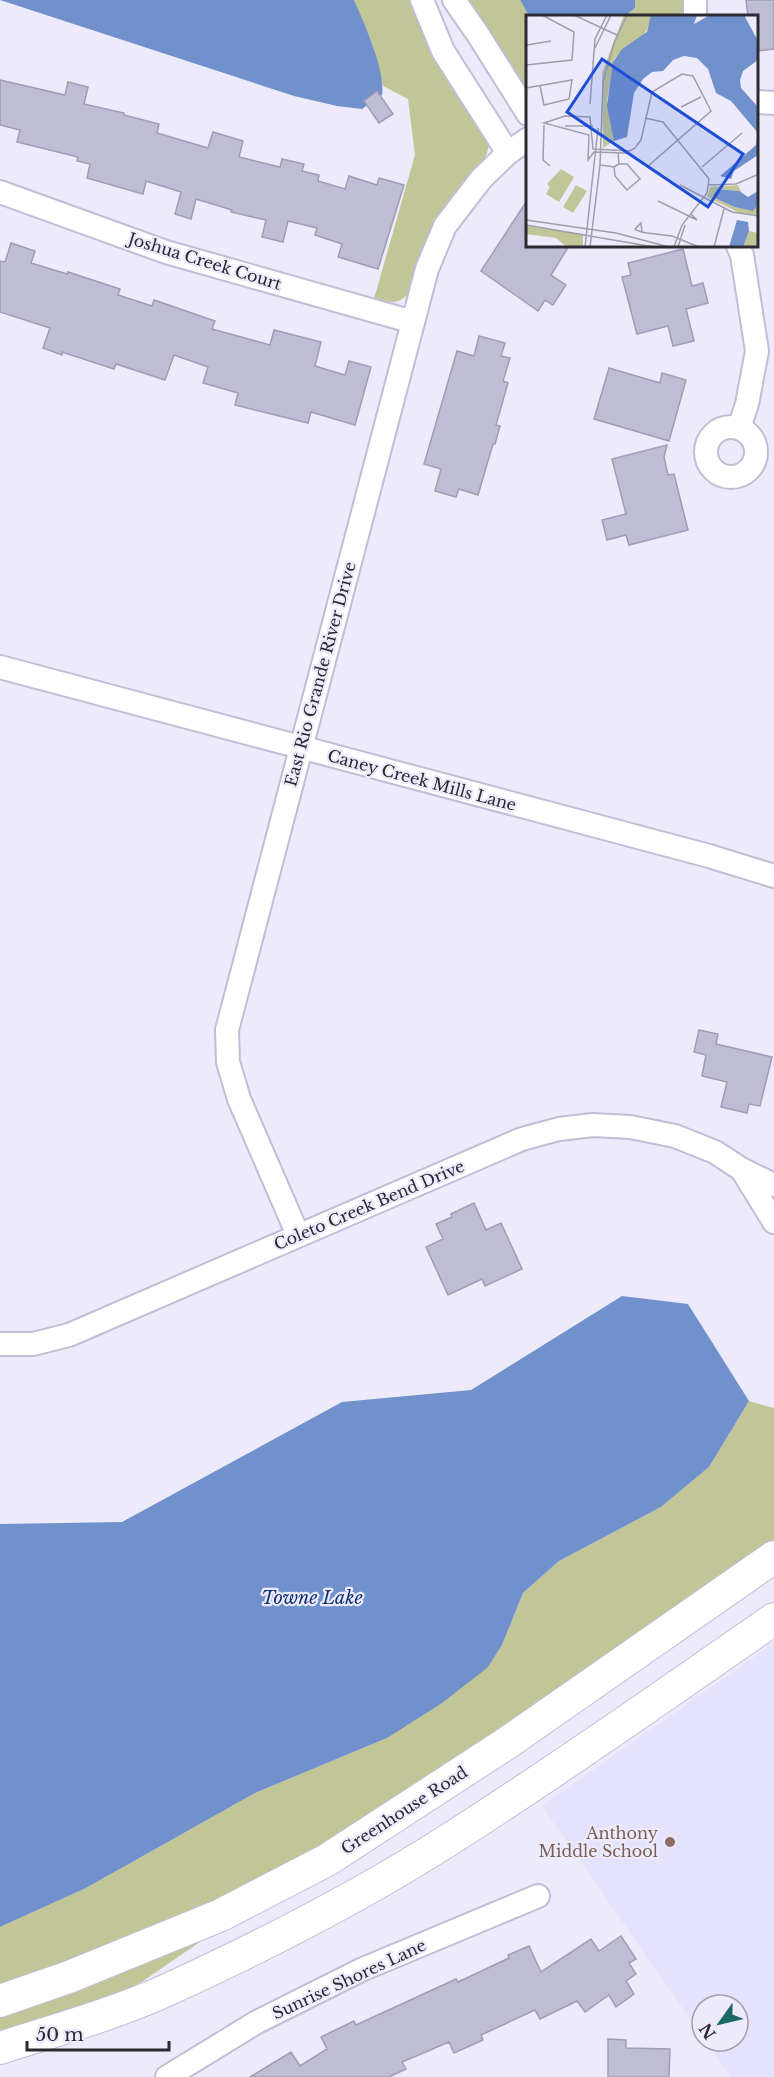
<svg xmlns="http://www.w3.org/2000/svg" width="774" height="2077" font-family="'Libre Baskerville',serif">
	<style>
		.built { fill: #e4e2fd }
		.green { fill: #c2c595 }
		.water { fill: #7191cc }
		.building { fill: #bfbcd6; stroke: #9f9db5; stroke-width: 1.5 }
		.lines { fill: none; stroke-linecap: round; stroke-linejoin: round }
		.street-casing { stroke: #c0bdd7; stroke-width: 26 }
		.secondary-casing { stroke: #c0bdd7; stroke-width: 34 }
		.street { stroke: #fff; stroke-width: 22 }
		.secondary { stroke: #fff; stroke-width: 32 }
		.education-dot { fill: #8d6e63; stroke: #edebfb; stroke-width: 2 }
		.labels { text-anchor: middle; stroke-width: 4.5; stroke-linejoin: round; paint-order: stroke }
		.street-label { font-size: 16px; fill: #2b2a33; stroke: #edebfb }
		.education-label { font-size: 16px; fill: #785e54; stroke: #edebfb; text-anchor: end }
		.water-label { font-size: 18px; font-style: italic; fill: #0e3176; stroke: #edebfb }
		.inset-road { fill: none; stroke: #9f9eab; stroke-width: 1.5 }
		.view { fill: #1d4ed8; fill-opacity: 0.15; stroke: #1d4ed8; stroke-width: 3 }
		.inset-edge { fill: none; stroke: #2b2a33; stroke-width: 3 }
	</style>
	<rect width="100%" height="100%" fill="#edebfb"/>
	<!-- built -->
	<polygon class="built" points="774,1643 774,2077 731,2077 706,2041 738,2041 738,2005 702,2005 702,2036 542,1806"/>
	<!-- green -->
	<g class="green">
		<path d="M354 0H414L489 142C487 164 476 167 463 183 438 215 426 255 410 292 397 306 392 302 374 299L415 155 408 99 383 86 373 46Z"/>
		<polygon points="461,0 520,0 529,16 528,102"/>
		<polygon points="635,0 687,0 687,16 625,16 635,8"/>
		<polygon points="749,1401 774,1408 774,1547 143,1981 113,1997 0,2040 0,1927 86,1888 255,1793 387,1738 502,1645 523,1593 559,1561 661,1507 709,1467"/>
	</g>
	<!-- water -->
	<g class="water">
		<path d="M0 0H354C364 23 386 71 382 95L362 109 337 106 294 96Z"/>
		<polygon points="520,0 635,0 635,8 625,16 529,16"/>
		<polygon points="622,1296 688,1304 749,1401 709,1467 661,1507 559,1561 523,1593 502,1645 487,1668 442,1703 387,1738 255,1793 86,1888 0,1927 0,1524 122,1522 342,1402 471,1390"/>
	</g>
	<!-- building -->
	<g class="building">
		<polygon points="746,0 774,0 774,49 758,51 758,16 748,16"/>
		<polygon points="0,80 65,95 68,82 88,87 84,104 124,113 124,115 159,124 157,133 208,148 213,132 243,141 239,157 280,167 282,159 304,164 302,171 319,175 318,181 345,189 349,176 377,185 379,178 404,185 378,269 338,257 342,244 315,235 317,228 288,221 283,242 262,237 266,220 231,212 232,210 196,199 191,219 175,214 181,192 146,181 143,194 87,178 90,164 77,161 78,157 17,142 20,130 0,125"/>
		<polygon points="377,91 393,114 379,123 364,101"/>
		<polygon points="528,199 528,246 569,246 551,275 566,285 553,305 545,300 538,311 481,271"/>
		<polygon points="11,243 35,251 31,263 67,274 68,272 120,289 118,295 152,306 154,300 215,321 212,329 270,345 274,330 321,342 315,366 345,375 349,361 371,367 355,425 311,412 308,423 235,405 238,393 203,383 208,367 174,355 165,380 116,364 114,369 62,352 62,355 43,348 50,328 0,312 0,261 5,262"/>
		<polygon points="683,249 692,286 703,283 708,303 686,309 694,341 673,346 668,326 637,334 622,277 631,275 628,263"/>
		<polygon points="479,336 505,343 501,356 510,358 503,381 508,383 496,425 500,426 495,444 493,444 478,495 459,489 456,497 435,491 441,469 424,464 457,351 474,356"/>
		<polygon points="609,368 660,383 662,373 686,380 669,441 594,419"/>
		<polygon points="667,445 664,457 668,475 674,474 688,530 629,545 626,535 607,540 602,520 626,514 612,459"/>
		<polygon points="699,1030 718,1034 716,1044 772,1057 760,1106 749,1104 747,1113 721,1107 727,1082 702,1076 706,1055 694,1052"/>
		<polygon points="474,1203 486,1230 501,1223 522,1269 485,1286 482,1279 448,1295 426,1247 443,1239 436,1224 452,1217 451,1214"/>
		<polygon points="621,1936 636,1959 629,1963 636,1974 626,1981 634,1994 616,2007 609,1995 585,2012 577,2001 540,2019 535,2010 481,2035 483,2040 454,2053 449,2042 402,2062 406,2069 389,2077 250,2077 291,2052 300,2066 327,2049 321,2037 354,2021 356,2025 456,1979 458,1982 509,1958 508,1955 529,1946 541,1972 591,1939 599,1951"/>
		<polygon points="608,2039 626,2040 626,2048 670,2049 669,2077 608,2077"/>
	</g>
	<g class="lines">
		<!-- street casing -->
		<g class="street-casing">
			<g id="street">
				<polyline points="422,0 443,51 508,153"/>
				<polyline points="454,0 477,33 528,114"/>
				<polyline points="695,16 695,0"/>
				<polyline points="758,102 774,103"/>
				<polyline points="0,192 166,252 413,322"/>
				<polyline points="738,246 742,255 757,351 747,404 739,428"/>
				<circle cx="731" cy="452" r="25"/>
				<polyline points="0,667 709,856 774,876"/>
				<polyline points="742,1170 774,1222"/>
				<polyline points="298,1235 239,1099 228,1062 227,1030 427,269 445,226 481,179 508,153 528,139"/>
				<polyline points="0,1344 33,1344 69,1335 522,1139 559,1129 593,1125 630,1127 675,1136 715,1152 741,1169 774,1185"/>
				<polyline points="167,2077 257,2022 361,1970 538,1896"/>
			</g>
		</g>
		<!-- secondary casing -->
		<g class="secondary-casing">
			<g id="secondary">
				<polyline points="0,2001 69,1977 221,1915 327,1860 507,1743 774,1557"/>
				<path d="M0 2048C56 2030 114 2014 167 1990 263 1946 359 1897 447 1841 558 1770 666 1694 774 1619"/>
			</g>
		</g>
		<!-- street -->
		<use href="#street" class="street"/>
		<!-- secondary -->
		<use href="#secondary" class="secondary"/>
	</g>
	<!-- markers -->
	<circle class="education-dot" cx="670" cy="1842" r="6"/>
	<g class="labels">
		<!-- street labels -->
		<g class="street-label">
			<text transform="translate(205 261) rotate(17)" y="6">Joshua Creek Court</text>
			<text transform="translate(320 674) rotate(-75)" y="6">East Rio Grande River Drive</text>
			<text transform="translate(422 780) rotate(15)" y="6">Caney Creek Mills Lane</text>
			<text transform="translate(369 1205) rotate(-23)" y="6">Coleto Creek Bend Drive</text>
			<text transform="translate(404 1810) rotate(-33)" y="6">Greenhouse Road</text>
			<text transform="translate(349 1979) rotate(-25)" y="6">Sunrise Shores Lane</text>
		</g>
		<!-- education labels -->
		<g class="education-label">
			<text x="658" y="1839">Anthony<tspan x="658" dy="18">Middle School</tspan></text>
		</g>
		<!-- water labels -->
		<g class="water-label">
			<text x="312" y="1604">Towne Lake</text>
		</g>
	</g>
	<!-- overview -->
	<g transform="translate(526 15)">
		<rect width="232" height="232" fill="#edebfb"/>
		<path d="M98 0H125V7L118 20 99 32 88 44 81 86 88 126 77 133 76 58ZM35 154 48 162 33 187 20 179 24 172 21 169ZM50 170 61 176 47 198 37 192ZM212 170 217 181 212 176 191 174 227 195 232 190V200L214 198 181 182 184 172ZM0 211 57 219V232H41L30 223 0 219ZM223 216 232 218V232H217Z" fill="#c2c595"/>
		<path d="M125 0H171L168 9 184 0H218L232 26V45L217 56 214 65 215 73 232 92V118L205 86 190 78 182 54 171 43 158 41 147 45 137 56 126 57 117 64 108 78 101 122 88 126 81 91 87 47 96 34 121 17ZM232 119V140L208 156 205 164 194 161 230 130ZM191 174 213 176 222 182 232 176V190L227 196 209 192 187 182ZM211 205 222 207 223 216 217 232H203Z" fill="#7191cc"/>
		<path class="inset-road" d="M48 0 91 20M0 20V40M1 30 25 26M69 33 85 0M0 50 46 45 48 17 16 0M0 73 46 65 43 84 18 90 14 71M64 89 69 24 81 0M155 92 175 82M119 103 137 107 183 164 181 178 156 210 148 232M18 110 17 145 24 151M39 111H67M104 136 67 134 64 102 39 101 18 108 63 120 62 145 68 137 100 138 109 133 115 125 126 77 156 59 167 61 185 96 121 152M74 150 88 152 93 149 92 138M88 152 89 161 101 175 114 164 101 149H93M176 152 216 118M154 170 206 197 233 201M183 170 210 169 233 159M132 186 171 205 165 199M0 205 90 218 143 232M0 210 128 232M116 217 115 208 109 214 110 215 116 217 121 218 146 221 173 232M59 232 72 113M64 232 74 150 77 67 88 28 101 0M152 232 159 210M188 232 198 194"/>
		<path class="view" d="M76 44 217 139 182 192 41 97Z"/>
		<rect width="232" height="232" class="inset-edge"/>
	</g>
	<!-- north arrow -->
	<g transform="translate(720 2023) rotate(236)"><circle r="28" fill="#edebfb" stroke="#9f9eab" stroke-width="1.5"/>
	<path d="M0-4.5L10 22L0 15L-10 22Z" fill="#1b6869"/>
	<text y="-9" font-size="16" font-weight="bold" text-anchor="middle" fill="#2b2a33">N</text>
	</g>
	<!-- scale -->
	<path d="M27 2041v9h142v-9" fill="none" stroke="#2b2a33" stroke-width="3"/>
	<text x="36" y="2041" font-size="18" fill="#2b2a33" stroke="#edebfb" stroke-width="4.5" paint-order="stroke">50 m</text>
</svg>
